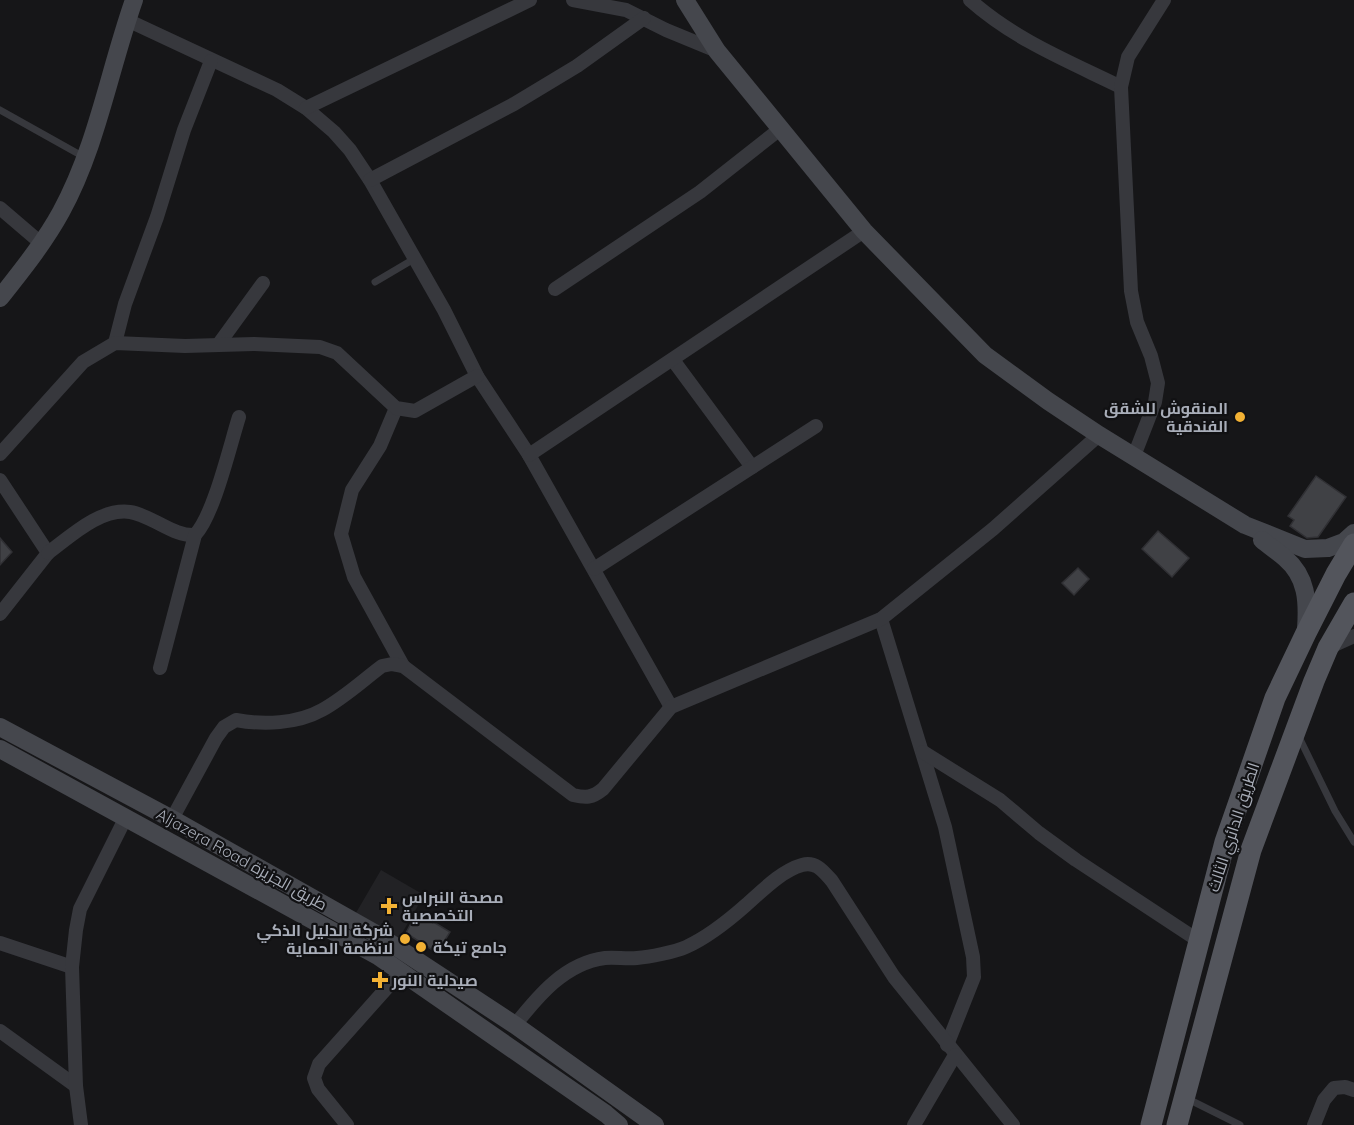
<svg xmlns="http://www.w3.org/2000/svg" width="1354" height="1125" font-family="Quicksand,Cairo,sans-serif">
	<style>
		.built { fill: #222225 }
		.building { fill: #404145; stroke: #303034; stroke-width: 1.5 }
		.lines { fill: none; stroke-linecap: round; stroke-linejoin: round }
		.lane { stroke: #37383d; stroke-width: 7 }
		.street { stroke: #37383d; stroke-width: 14 }
		.secondary { stroke: #45474d; stroke-width: 18 }
		.primary { stroke: #53555c; stroke-width: 21 }
		.poi-dot { fill: #f2b134; stroke: #111113; stroke-width: 2 }
		.labels { text-anchor: middle; stroke-width: 4.5; stroke-linejoin: round; paint-order: stroke }
		.poi-label { font-size: 16px; font-weight: bold; fill: #a8adb8; stroke: #111113; text-anchor: start }
		.street-label { font-size: 16px; fill: #a8adb8; stroke: #111113 }
	</style>
	<rect width="100%" height="100%" fill="#161618"/>
	<!-- built -->
	<polygon class="built" points="381,870 424,895 397,942 353,918"/>
	<!-- building -->
	<g class="building">
		<polygon points="1316,476 1346,497 1318,537 1307,538 1290,526 1294,520 1288,516"/>
		<polygon points="1158,531 1189,558 1172,577 1142,549"/>
		<polygon points="0,538 12,552 0,565"/>
		<polygon points="1078,568 1089,579 1074,595 1062,583"/>
		<polygon points="417,912 450,932 437,953 406,933"/>
	</g>
	<g class="lines">
		<!-- lane -->
		<g class="lane">
			<polyline points="0,110 84,157"/>
			<polyline points="375,282 414,259"/>
			<polyline points="1298,735 1335,811 1354,842"/>
			<polyline points="1186,1098 1240,1125"/>
		</g>
		<!-- street -->
		<g class="street">
			<polyline points="573,0 626,10 666,30 717,51"/>
			<path d="M970 0C1015 40 1068 61 1121 87"/>
			<polyline points="127,20 277,90 306,108 334,132 350,150 370,180 444,310 477,376 529,455 671,707"/>
			<polyline points="306,108 530,0"/>
			<polyline points="370,180 514,104 577,66 644,18"/>
			<polyline points="0,208 42,244"/>
			<polyline points="555,289 700,192 780,129"/>
			<polyline points="115,343 125,304 157,217 184,130 211,61"/>
			<polyline points="218,345 263,283"/>
			<polyline points="673,360 752,467"/>
			<polyline points="396,408 380,446 352,490 341,534 354,577 403,666"/>
			<polyline points="0,454 83,362 115,343 185,346 254,344 320,347 337,353 396,408 415,411 477,376"/>
			<polyline points="529,455 864,231"/>
			<polyline points="1134,456 1155,402 1158,383 1151,356 1137,322 1131,291 1121,87 1128,57 1164,0"/>
			<polyline points="0,480 48,553 0,614"/>
			<path d="M48 553C71 536 100 508 130 512 138 513 148 518 156 522 168 528 181 536 195 535"/>
			<polyline points="594,569 816,426"/>
			<polyline points="881,619 945,827 973,957 974,977 947,1045"/>
			<polyline points="1330,647 1354,636"/>
			<path d="M160 668 195 535C214 515 230 445 239 417"/>
			<polyline points="923,752 1000,800 1039,833 1076,860 1199,941"/>
			<path d="M172 819 216 738 224 727 236 720C263 725 297 724 322 710 344 698 362 681 382 666L392 664 403 666 573 795C586 798 592 798 603 789L671 707 881 619 993 529 1099 435"/>
			<polyline points="0,943 72,967"/>
			<path d="M515 1025C538 996 565 963 605 958 615 957 626 959 637 958 649 957 675 952 686 947 708 937 728 921 746 905 762 891 781 871 802 865 816 861 823 871 832 881L894 977 1013 1125"/>
			<polyline points="0,1031 76,1086"/>
			<polyline points="81,1125 76,1086 72,967 76,930 80,909 126,817"/>
			<polyline points="347,1125 318,1089 314,1078 319,1064 401,972"/>
			<polyline points="914,1125 955,1055"/>
			<polyline points="1314,1125 1324,1100 1334,1088 1345,1087 1354,1090"/>
		</g>
		<!-- secondary -->
		<g class="secondary">
			<polyline points="685,0 717,51 864,231 985,355 1048,401 1099,435 1245,525 1305,549 1328,548 1344,542 1354,533"/>
			<path d="M0 298C22 270 44 243 61 212 97 146 109 71 134 0"/>
			<path d="M1262 540C1269 546 1277 551 1285 558 1307 577 1308 601 1306 629"/>
			<polyline points="0,727 172,819 378,935 515,1025 655,1125"/>
			<polyline points="0,749 378,956 606,1114 619,1125"/>
		</g>
		<!-- primary -->
		<g class="primary">
			<polyline points="1151,1125 1225,842 1275,698 1306,633 1336,574 1354,544"/>
			<polyline points="1177,1125 1251,850 1314,681 1328,648 1354,603"/>
		</g>
	</g>
	<!-- markers -->
	<g class="poi-dot">
		<circle cx="1240" cy="417" r="6"/>
		<path d="M386 897h6v6h6v6h-6v6h-6v-6h-6v-6h6z"/>
		<circle cx="405" cy="939" r="6"/>
		<circle cx="421" cy="947" r="6"/>
		<path d="M377 971h6v6h6v6h-6v6h-6v-6h-6v-6h6z"/>
	</g>
	<g class="labels">
		<!-- poi labels -->
		<g class="poi-label">
			<text x="1228" y="414" text-anchor="end">المنقوش للشقق<tspan x="1228" dy="18">الفندقية</tspan></text>
			<text x="402" y="903">مصحة النبراس<tspan x="402" dy="18">التخصصية</tspan></text>
			<text x="393" y="936" text-anchor="end">شركة الدليل الذكي<tspan x="393" dy="18">لانظمة الحماية</tspan></text>
			<text x="433" y="953">جامع تيكة</text>
			<text x="392" y="986">صيدلية النور</text>
		</g>
		<!-- street labels -->
		<g class="street-label">
			<text transform="translate(1233 827) rotate(-72)" y="6">الطريق الدائري الثالث</text>
			<text transform="translate(242 859) rotate(29)" y="6">Aljazera Road طريق الجزيزة</text>
		</g>
	</g>
</svg>
